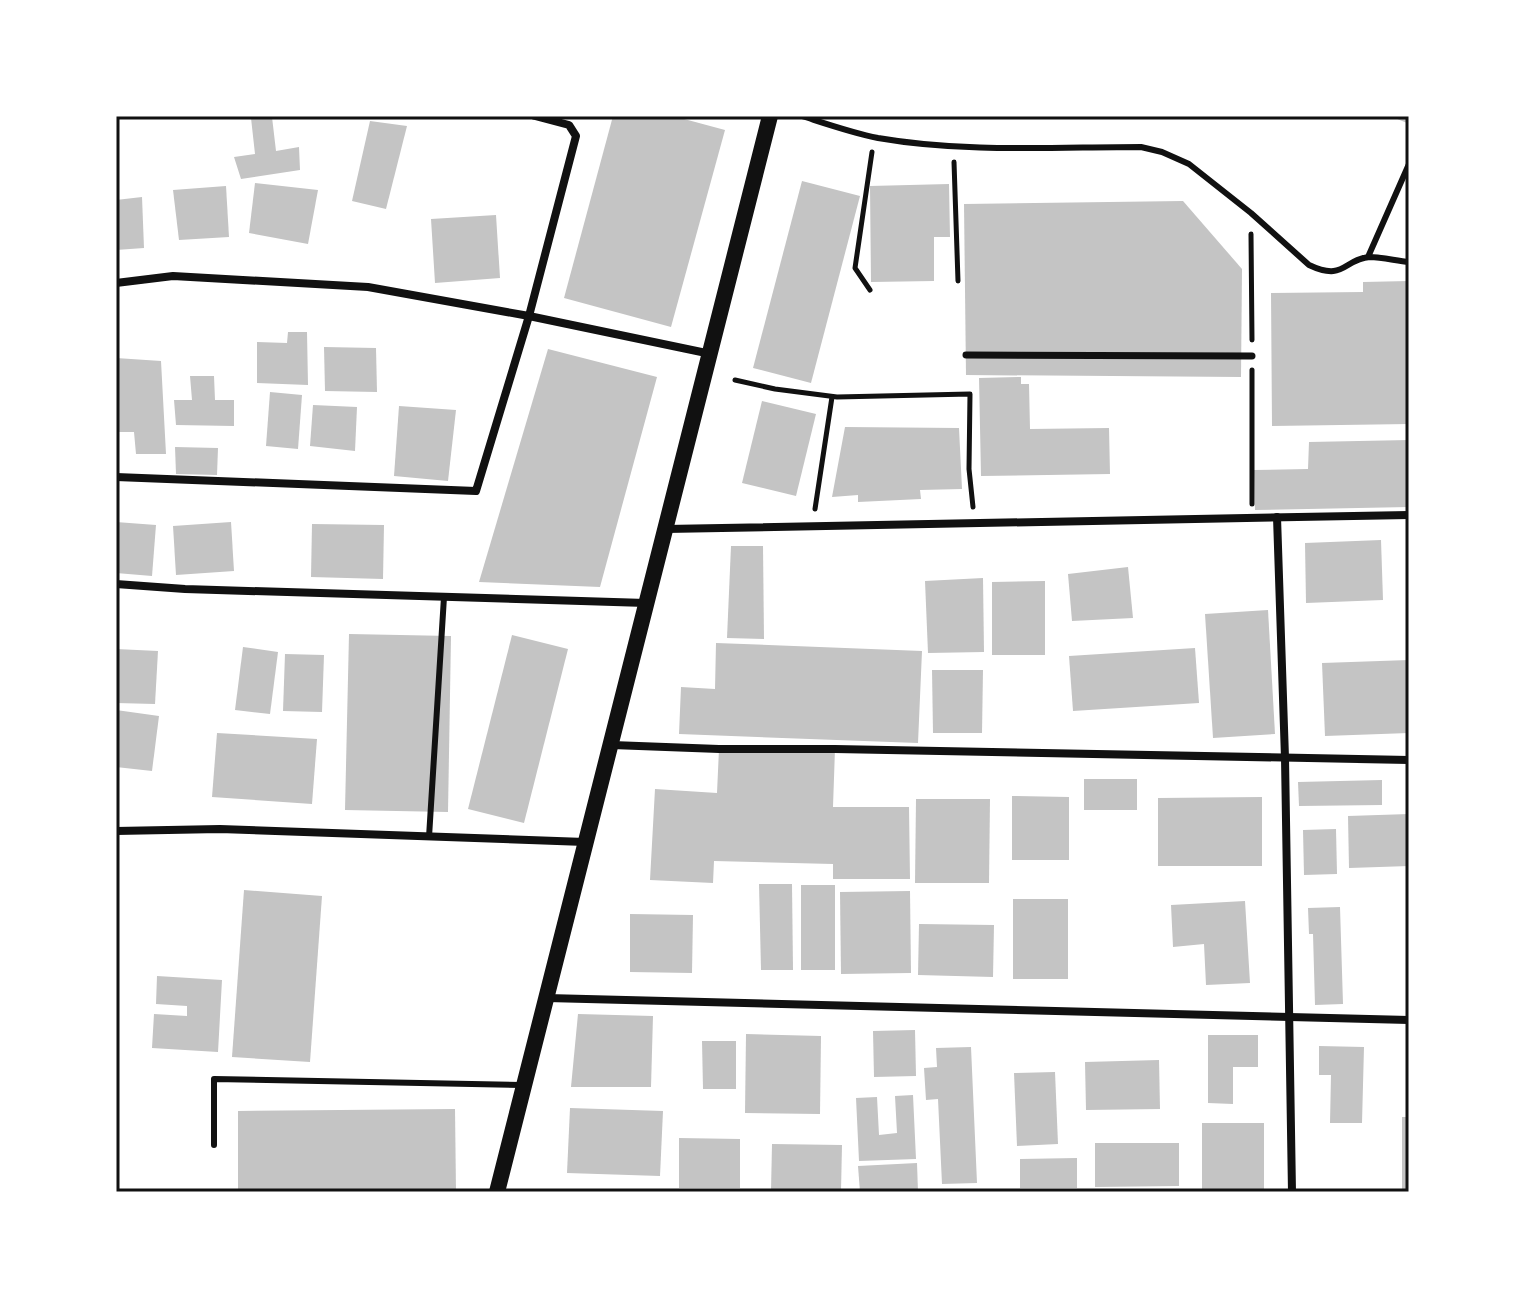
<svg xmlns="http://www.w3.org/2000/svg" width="1525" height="1308" font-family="'Archivo Narrow',sans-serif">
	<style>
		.building { fill: #c4c4c4 }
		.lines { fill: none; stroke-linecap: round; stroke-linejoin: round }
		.path { stroke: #111; stroke-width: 5 }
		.service { stroke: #111; stroke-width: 6 }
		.pedestrian { stroke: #111; stroke-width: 7 }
		.minor { stroke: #111; stroke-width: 8 }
		.secondary { stroke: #111; stroke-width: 16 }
		.neatline { fill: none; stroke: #111; stroke-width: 3 }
	</style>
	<rect width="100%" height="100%" fill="#fff"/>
	<!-- building -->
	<g class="building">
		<polygon points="613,116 673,116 725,130 671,327 564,298"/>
		<polygon points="1390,116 1409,116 1409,118 1407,123"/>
		<polygon points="272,117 276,151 299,147 300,170 241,179 234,157 255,154 251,118"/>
		<polygon points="370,121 407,126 386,209 352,201"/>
		<polygon points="802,181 860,196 811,383 753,368"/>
		<polygon points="255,183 318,190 308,244 249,233"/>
		<polygon points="949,184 950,237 934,237 934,281 871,282 870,186"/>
		<polygon points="226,186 229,237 179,240 173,190"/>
		<polygon points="142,197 144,248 116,250 116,200"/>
		<polygon points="1183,201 1242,269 1241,377 966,375 964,204"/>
		<polygon points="496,215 500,278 435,283 431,219"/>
		<polygon points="1409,281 1409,424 1272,426 1271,293 1363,292 1363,282"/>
		<polygon points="288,332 307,332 308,385 257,383 257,342 287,343"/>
		<polygon points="324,347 376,348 377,392 325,391"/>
		<polygon points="548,349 657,377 600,587 479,582"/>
		<polygon points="116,358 161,361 166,454 136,454 134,432 116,432"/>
		<polygon points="190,376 214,376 215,400 234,400 234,426 176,425 174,400 192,400"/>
		<polygon points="1021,377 1021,384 1029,384 1030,429 1109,428 1110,474 981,476 979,378"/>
		<polygon points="270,392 302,395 298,449 266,446"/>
		<polygon points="762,401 816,414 796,496 742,483"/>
		<polygon points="313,405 357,407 355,451 310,446"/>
		<polygon points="399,406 456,410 448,481 394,476"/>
		<polygon points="845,427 959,428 962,489 920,490 921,499 858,502 858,495 832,497"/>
		<polygon points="1409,440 1409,507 1255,510 1254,470 1308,469 1309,442"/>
		<polygon points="175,447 218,448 217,475 176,474"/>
		<polygon points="116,522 156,525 152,576 116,573"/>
		<polygon points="231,522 234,571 176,575 173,526"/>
		<polygon points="312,524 384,525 383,579 311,577"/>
		<polygon points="1381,540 1383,600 1306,603 1305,543"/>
		<polygon points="731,546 763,546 764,639 727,638"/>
		<polygon points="1128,567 1133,618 1072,621 1068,574"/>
		<polygon points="983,578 984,652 928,653 925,581"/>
		<polygon points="1045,581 1045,655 992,655 992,582"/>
		<polygon points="1268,610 1275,734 1213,738 1205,614"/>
		<polygon points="349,634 451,636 448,812 345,810"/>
		<polygon points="512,635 568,649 524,823 468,809"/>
		<polygon points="716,643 922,651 918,743 679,734 681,687 715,689"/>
		<polygon points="243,647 278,652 270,714 235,710"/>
		<polygon points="1195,648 1199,703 1073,711 1069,656"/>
		<polygon points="116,649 158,651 155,704 116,703"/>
		<polygon points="285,654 324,655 322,712 283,711"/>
		<polygon points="1409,660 1409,733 1325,736 1322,663"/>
		<polygon points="932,670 983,670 982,733 933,733"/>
		<polygon points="116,710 159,716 152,771 116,767"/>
		<polygon points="217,733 317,739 312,804 212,797"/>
		<polygon points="719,749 835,749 833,807 909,807 910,879 833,879 833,864 714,861 713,883 650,880 655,789 717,793"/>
		<rect x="1084" y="779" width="53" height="31"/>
		<polygon points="1382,780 1382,805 1299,806 1298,782"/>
		<polygon points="1012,796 1069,797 1069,860 1012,860"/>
		<polygon points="1262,797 1262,866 1158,866 1158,798"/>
		<polygon points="916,799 990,799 989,883 915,883"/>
		<polygon points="1409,814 1409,866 1349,868 1348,816"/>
		<polygon points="1336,829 1337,874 1304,875 1303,830"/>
		<polygon points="759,884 792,884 793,970 761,970"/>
		<rect x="801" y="885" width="34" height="85"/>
		<polygon points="244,890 322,896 310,1062 232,1057"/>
		<polygon points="910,891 911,973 841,974 840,892"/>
		<rect x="1013" y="899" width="55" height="80"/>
		<polygon points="1245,901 1250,983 1206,985 1204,944 1173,947 1171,905"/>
		<polygon points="1340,907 1343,1004 1315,1005 1313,934 1309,934 1308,908"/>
		<polygon points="630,914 693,915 692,973 630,972"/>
		<polygon points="919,924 994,925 993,977 918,975"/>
		<polygon points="157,976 222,980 218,1052 152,1048 154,1014 187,1016 187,1006 156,1004"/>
		<polygon points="578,1014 653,1016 651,1087 571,1087"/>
		<polygon points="915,1030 916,1076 874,1077 873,1031"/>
		<polygon points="746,1034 821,1036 820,1114 745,1113"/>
		<polygon points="1208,1035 1258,1035 1258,1067 1233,1067 1233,1104 1208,1103"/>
		<polygon points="702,1041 736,1041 736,1089 703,1089"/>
		<polygon points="1319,1046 1364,1047 1362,1123 1330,1123 1331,1075 1319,1075"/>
		<polygon points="971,1047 977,1183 942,1184 938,1099 926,1100 924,1068 937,1067 936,1048"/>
		<polygon points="1159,1060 1160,1109 1086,1110 1085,1062"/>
		<polygon points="1055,1072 1058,1144 1017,1146 1014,1073"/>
		<polygon points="913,1095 916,1159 859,1161 856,1098 877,1097 879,1135 897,1133 895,1096"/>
		<polygon points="570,1108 663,1111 660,1176 567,1173"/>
		<polygon points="455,1109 456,1192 238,1192 238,1111"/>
		<rect x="1402" y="1117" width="7" height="75"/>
		<rect x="1202" y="1123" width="62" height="69"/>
		<polygon points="679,1138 740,1139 740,1188 679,1188"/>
		<polygon points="1095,1143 1179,1143 1179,1186 1095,1187"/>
		<polygon points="772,1144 842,1145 841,1191 771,1191"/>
		<polygon points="1077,1158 1077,1188 1020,1188 1020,1159"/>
		<polygon points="917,1163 918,1192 860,1192 858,1166"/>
	</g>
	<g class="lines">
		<!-- path -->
		<g class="path">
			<polyline points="954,162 958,281"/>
			<polyline points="1251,234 1252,340"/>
			<polyline points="870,290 855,268 872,152"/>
			<polyline points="735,380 775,389 837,397 970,394 969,469 973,507"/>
			<polyline points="1252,504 1252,370"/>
			<polyline points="815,509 832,397"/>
		</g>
		<!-- service -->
		<g class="service">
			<path d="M802 116C827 124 853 133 878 138 964 153 1054 147 1141 147L1162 152 1189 164 1251 213 1309 265C1345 282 1343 259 1370 257 1382 257 1397 261 1409 262"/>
			<polyline points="1368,257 1409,164"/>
			<polyline points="429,837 444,597"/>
			<polyline points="214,1145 214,1079 521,1085"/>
		</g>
		<!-- pedestrian -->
		<polyline class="pedestrian" points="966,355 1252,356"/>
		<!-- minor -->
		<g class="minor">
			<polyline points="116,283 173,276 368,287 529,316 711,354"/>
			<polyline points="116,477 476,491 529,316 576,136 569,125 535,116"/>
			<polyline points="1277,517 1285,758 1292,1192"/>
			<polyline points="666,529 1409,515"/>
			<polyline points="116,584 185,589 646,603"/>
			<polyline points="612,745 719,749 835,749 1409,760"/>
			<polyline points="116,831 220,829 585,842"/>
			<polyline points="547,998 1409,1020"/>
		</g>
		<!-- secondary -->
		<polyline class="secondary" points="497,1192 770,116"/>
	</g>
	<!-- border -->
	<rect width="1525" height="1308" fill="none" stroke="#ffffff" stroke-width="236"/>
	<rect x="118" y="118" width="1289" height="1072" class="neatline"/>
</svg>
